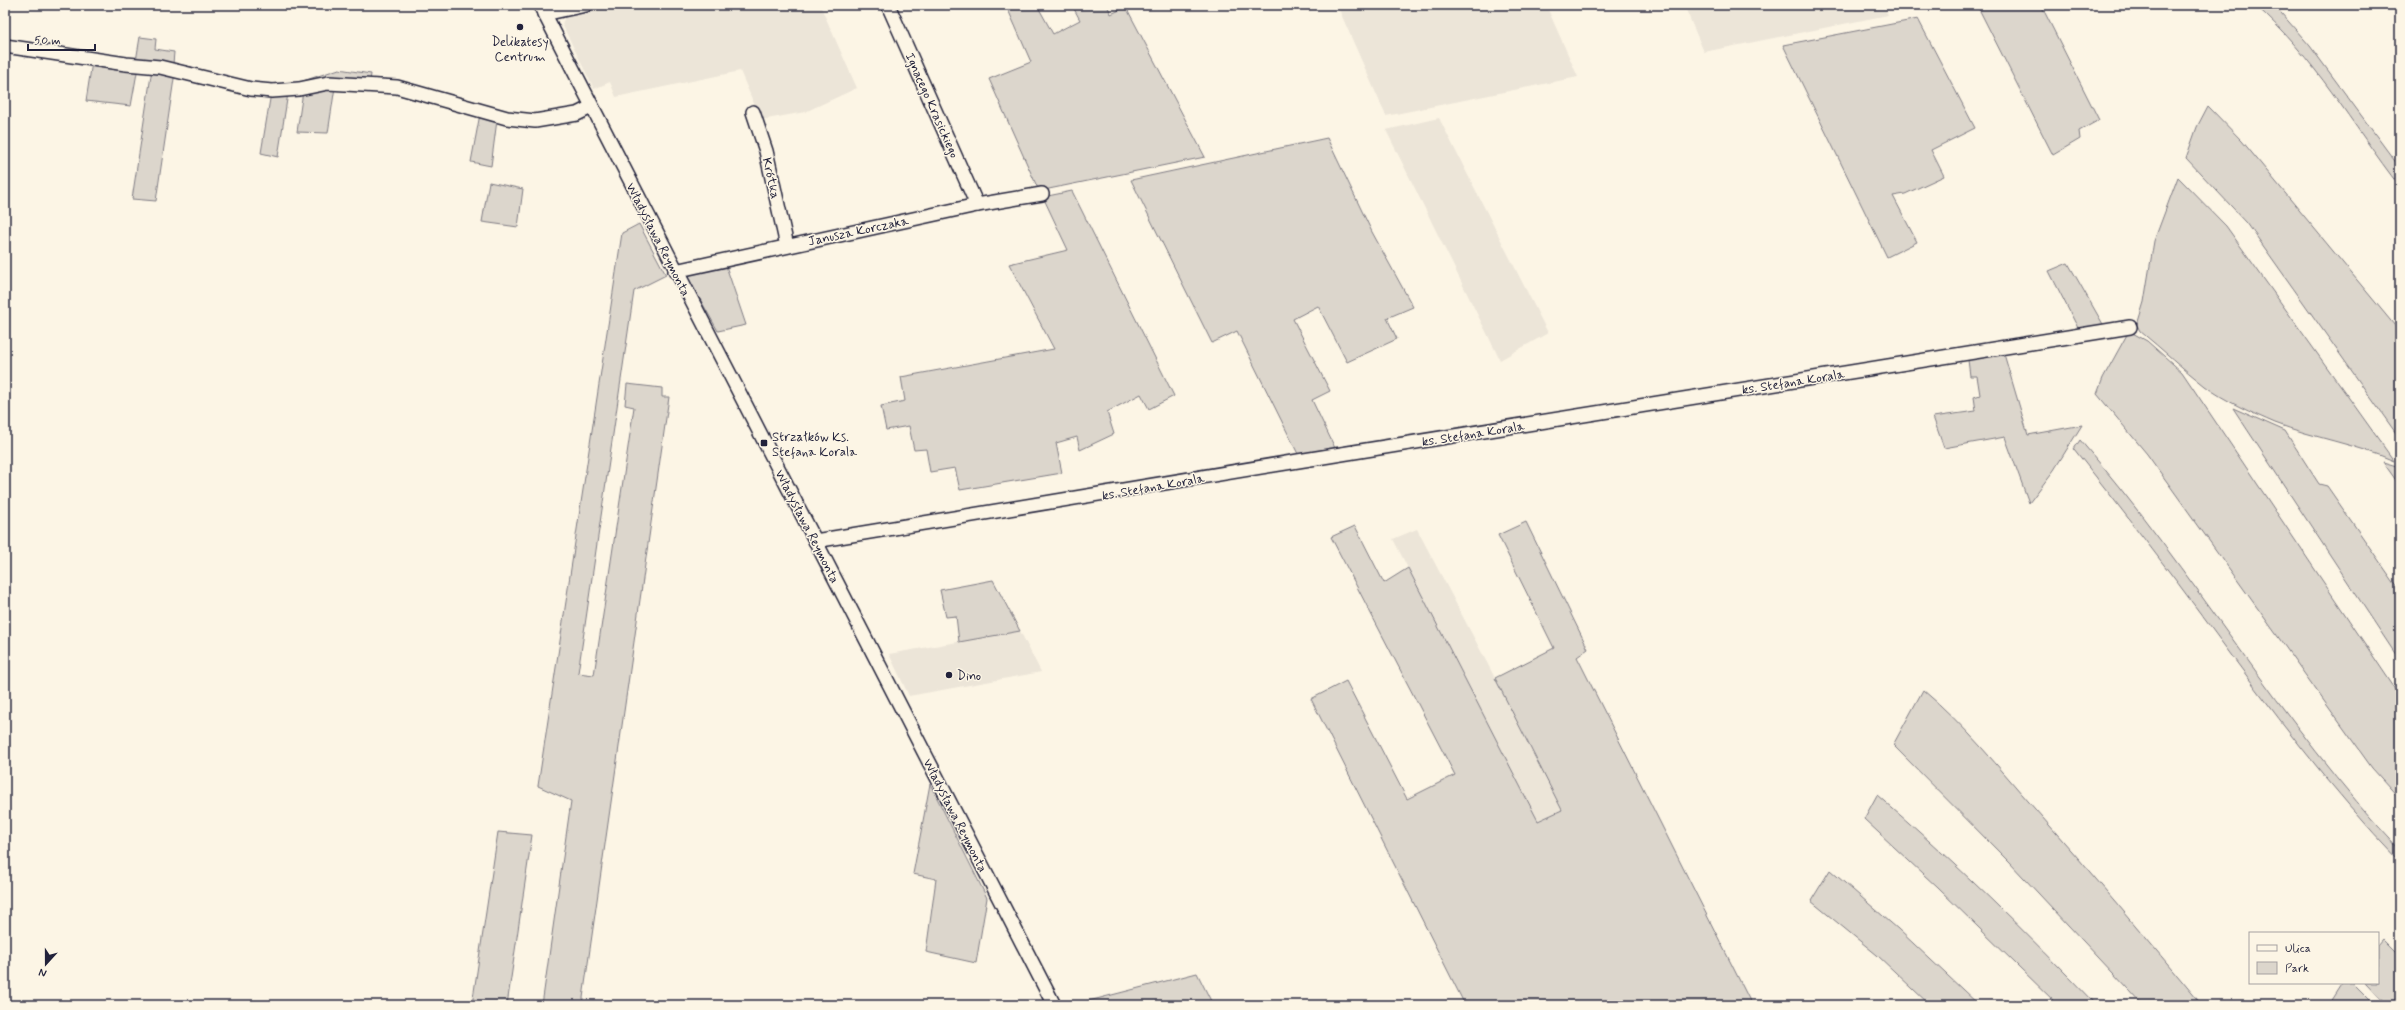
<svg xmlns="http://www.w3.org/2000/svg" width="2405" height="1010" font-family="Mynerve,sans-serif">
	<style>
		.built { fill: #ece5d8 }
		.green { fill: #dcd6cc; stroke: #7f7c84 }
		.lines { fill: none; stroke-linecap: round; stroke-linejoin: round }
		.minor-casing { stroke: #22223b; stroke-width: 16 }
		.minor { stroke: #fcf5e5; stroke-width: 13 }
		.poi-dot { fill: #22223b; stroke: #fcf5e5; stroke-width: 1.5 }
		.labels { text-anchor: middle; stroke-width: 3; stroke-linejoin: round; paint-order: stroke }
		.poi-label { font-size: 13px; fill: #22223b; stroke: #fcf5e5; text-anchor: start }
		.street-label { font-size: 13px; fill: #22223b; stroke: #fcf5e5 }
	</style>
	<rect width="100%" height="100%" fill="#fcf5e5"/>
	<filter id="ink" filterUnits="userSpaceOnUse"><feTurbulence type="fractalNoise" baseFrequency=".025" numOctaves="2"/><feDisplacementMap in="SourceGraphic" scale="8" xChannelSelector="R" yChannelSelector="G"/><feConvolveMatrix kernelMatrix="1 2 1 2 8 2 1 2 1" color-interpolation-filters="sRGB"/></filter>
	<g filter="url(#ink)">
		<!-- built -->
		<g class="built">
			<polygon points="621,5 820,5 857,88 805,112 761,120 740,71 616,97 610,82 594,89 562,24 565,16"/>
			<polygon points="1337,5 1546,5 1578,77 1386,116"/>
			<polygon points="1684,5 1883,5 1888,15 1704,52"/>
			<polygon points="1439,118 1548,333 1500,360 1386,130"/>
			<polygon points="1417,529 1495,678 1562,810 1538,821 1393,539"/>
			<polygon points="1020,631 1041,672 909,696 889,654"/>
		</g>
		<!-- green -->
		<g class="green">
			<polygon points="1006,5 1037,5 1053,34 1080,20 1072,5 1107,5 1111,14 1126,7 1205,157 1039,191 989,79 1031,62"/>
			<polygon points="1989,5 2041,5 2099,120 2079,131 2080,139 2053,155 1978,7"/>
			<path d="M2255 5H2274L2310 46 2400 168V187C2352 125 2314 56 2255 5Z"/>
			<polygon points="1918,19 1975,128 1931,150 1944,176 1905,194 1893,196 1917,242 1887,257 1783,45"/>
			<polygon points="140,37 156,39 155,49 174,52 173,64 192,67 192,70 136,61"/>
			<polygon points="92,62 138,67 131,106 86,101"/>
			<polygon points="152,69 175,72 156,201 132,199"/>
			<polygon points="339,69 371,74 370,81 288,86"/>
			<polygon points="335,87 328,133 297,132 303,91"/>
			<polygon points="271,93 288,93 278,157 261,153"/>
			<polygon points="2208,106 2242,141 2400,332 2400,439 2247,223 2186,158 2197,127"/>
			<polygon points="480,114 497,120 491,166 471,162"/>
			<polygon points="1327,138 1372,232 1413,307 1387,318 1397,339 1347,362 1318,306 1293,319 1330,391 1312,400 1335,448 1298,454 1237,331 1212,343 1131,180"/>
			<path d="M2178 177 2226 226 2394 461C2356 444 2314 438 2275 423 2254 414 2223 400 2205 386 2183 369 2162 349 2140 331L2137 325 2144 302 2154 241Z"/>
			<polygon points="489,182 523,189 518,227 482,222"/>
			<polygon points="1072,191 1174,396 1149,409 1141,394 1107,412 1114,434 1080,450 1077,437 1056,443 1062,473 960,490 955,468 930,472 926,449 914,450 909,426 886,430 881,406 905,401 901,377 1054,349 1009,264 1068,250 1043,197"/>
			<polygon points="639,224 666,275 634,291 578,673 594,675 634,407 625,405 627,384 662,388 662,397 669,397 582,1005 542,1005 571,801 538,786 622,233"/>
			<polygon points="725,263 746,325 718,331 687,276"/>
			<polygon points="2068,263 2104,326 2079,330 2049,271"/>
			<polygon points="2129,331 2147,341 2182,372 2400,696 2400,799 2372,768 2147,454 2097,394 2103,378"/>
			<polygon points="2004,354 2028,435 2082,425 2054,470 2029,503 2005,437 1944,448 1933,417 1976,411 1974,397 1980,395 1977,376 1970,376 1968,360"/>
			<polygon points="2233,408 2285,431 2319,484 2327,486 2400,591 2400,661"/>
			<path d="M2080 440C2194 571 2281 724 2400 850V861C2330 789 2271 709 2212 629 2167 568 2121 508 2074 449Z"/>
			<polygon points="2383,462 2400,467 2400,486"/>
			<polygon points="1526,522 1588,649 1577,657 1752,1005 1465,1005 1311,699 1346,681 1407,799 1455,775 1331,537 1355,526 1384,583 1408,568 1538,821 1562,810 1495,678 1554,648 1498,535"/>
			<polygon points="993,580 1020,631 959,642 956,616 946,617 940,590"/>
			<path d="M1923 690C1965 725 1999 768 2035 809 2092 873 2147 939 2202 1005H2143L2009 862 1893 745Z"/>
			<polygon points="930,784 987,898 976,963 926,952 936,879 913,874"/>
			<path d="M1877 795C1954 861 2026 932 2096 1005H2058L1938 888 1864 819Z"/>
			<polygon points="498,832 532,835 507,1005 472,1005"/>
			<polygon points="1830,870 1898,929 1979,1005 1930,1005 1877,955 1811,901"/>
			<polygon points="2383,939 2400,956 2400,1005 2387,1005 2366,983 2378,983 2378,945"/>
			<polygon points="1197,973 1213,1005 1073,1005"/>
			<polygon points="2342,983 2353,983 2375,1005 2328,1005"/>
		</g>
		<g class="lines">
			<!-- minor casing -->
			<g class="minor-casing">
				<g id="minor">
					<polyline points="540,5 1054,1005"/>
					<polyline points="888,5 977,205"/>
					<polyline points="544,14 586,5"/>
					<polyline points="5,46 126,64 160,67 251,89 272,91 299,89 328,83 397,87 507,118 535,121 577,114 591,107"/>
					<polyline points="753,112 766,151 787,246"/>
					<polyline points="675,271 977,205 1042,194"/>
					<polyline points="815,541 1298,461 2130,327"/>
				</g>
			</g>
			<!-- minor -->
			<use href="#minor" class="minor"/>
		</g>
	</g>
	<!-- markers -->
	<g class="poi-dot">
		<circle cx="520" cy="27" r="4"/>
		<rect x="760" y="439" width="8" height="8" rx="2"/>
		<circle cx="949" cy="675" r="4"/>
	</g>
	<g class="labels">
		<!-- poi labels -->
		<g class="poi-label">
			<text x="520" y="46" text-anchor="middle">Delikatesy<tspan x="520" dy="15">Centrum</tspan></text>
			<text x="772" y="441">Strzałków Ks.<tspan x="772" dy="15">Stefana Korala</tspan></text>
			<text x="957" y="680">Dino</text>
		</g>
		<!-- street labels -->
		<g class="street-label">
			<text transform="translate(933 105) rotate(66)" y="5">Ignacego Krasickiego</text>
			<text transform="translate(772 178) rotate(77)" y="5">Krótka</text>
			<text transform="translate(858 230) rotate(-12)" y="5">Janusza Korczaka</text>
			<text transform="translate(659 239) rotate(63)" y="5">Władysława Reymonta</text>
			<text transform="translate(1793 381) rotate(-9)" y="5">ks. Stefana Korala</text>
			<text transform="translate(1473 433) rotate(-9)" y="5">ks. Stefana Korala</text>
			<text transform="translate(1153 486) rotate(-10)" y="5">ks. Stefana Korala</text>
			<text transform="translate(808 526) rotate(63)" y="5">Władysława Reymonta</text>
			<text transform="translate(956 815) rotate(63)" y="5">Władysława Reymonta</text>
		</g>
	</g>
	<!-- margin -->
	<rect width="2405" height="1010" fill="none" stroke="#fcf5e5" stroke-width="20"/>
	<rect x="10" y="10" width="2385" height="990" fill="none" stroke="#22223b" stroke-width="1.5" filter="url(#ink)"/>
	<!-- legend -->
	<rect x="2249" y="932" width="130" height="52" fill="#fcf5e5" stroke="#a5a1a1"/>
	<rect x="2257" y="945" width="20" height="6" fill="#fcf5e5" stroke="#a5a1a1"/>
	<text x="2285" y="952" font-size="12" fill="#22223b">Ulica</text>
	<rect x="2257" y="962" width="20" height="12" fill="#dcd6cc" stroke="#a5a1a1"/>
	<text x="2285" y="972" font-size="12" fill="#22223b">Park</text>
	<!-- north arrow -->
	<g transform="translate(46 964) rotate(201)" stroke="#fcf5e5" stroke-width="3" paint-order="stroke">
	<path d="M0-3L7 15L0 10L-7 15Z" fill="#22223b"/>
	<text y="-6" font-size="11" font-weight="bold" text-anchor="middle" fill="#22223b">N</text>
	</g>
	<!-- scale -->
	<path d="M28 44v6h67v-6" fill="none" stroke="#22223b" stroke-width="2"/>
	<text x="34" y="44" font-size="12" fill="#22223b" stroke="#fcf5e5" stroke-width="3" paint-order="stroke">50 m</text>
</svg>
